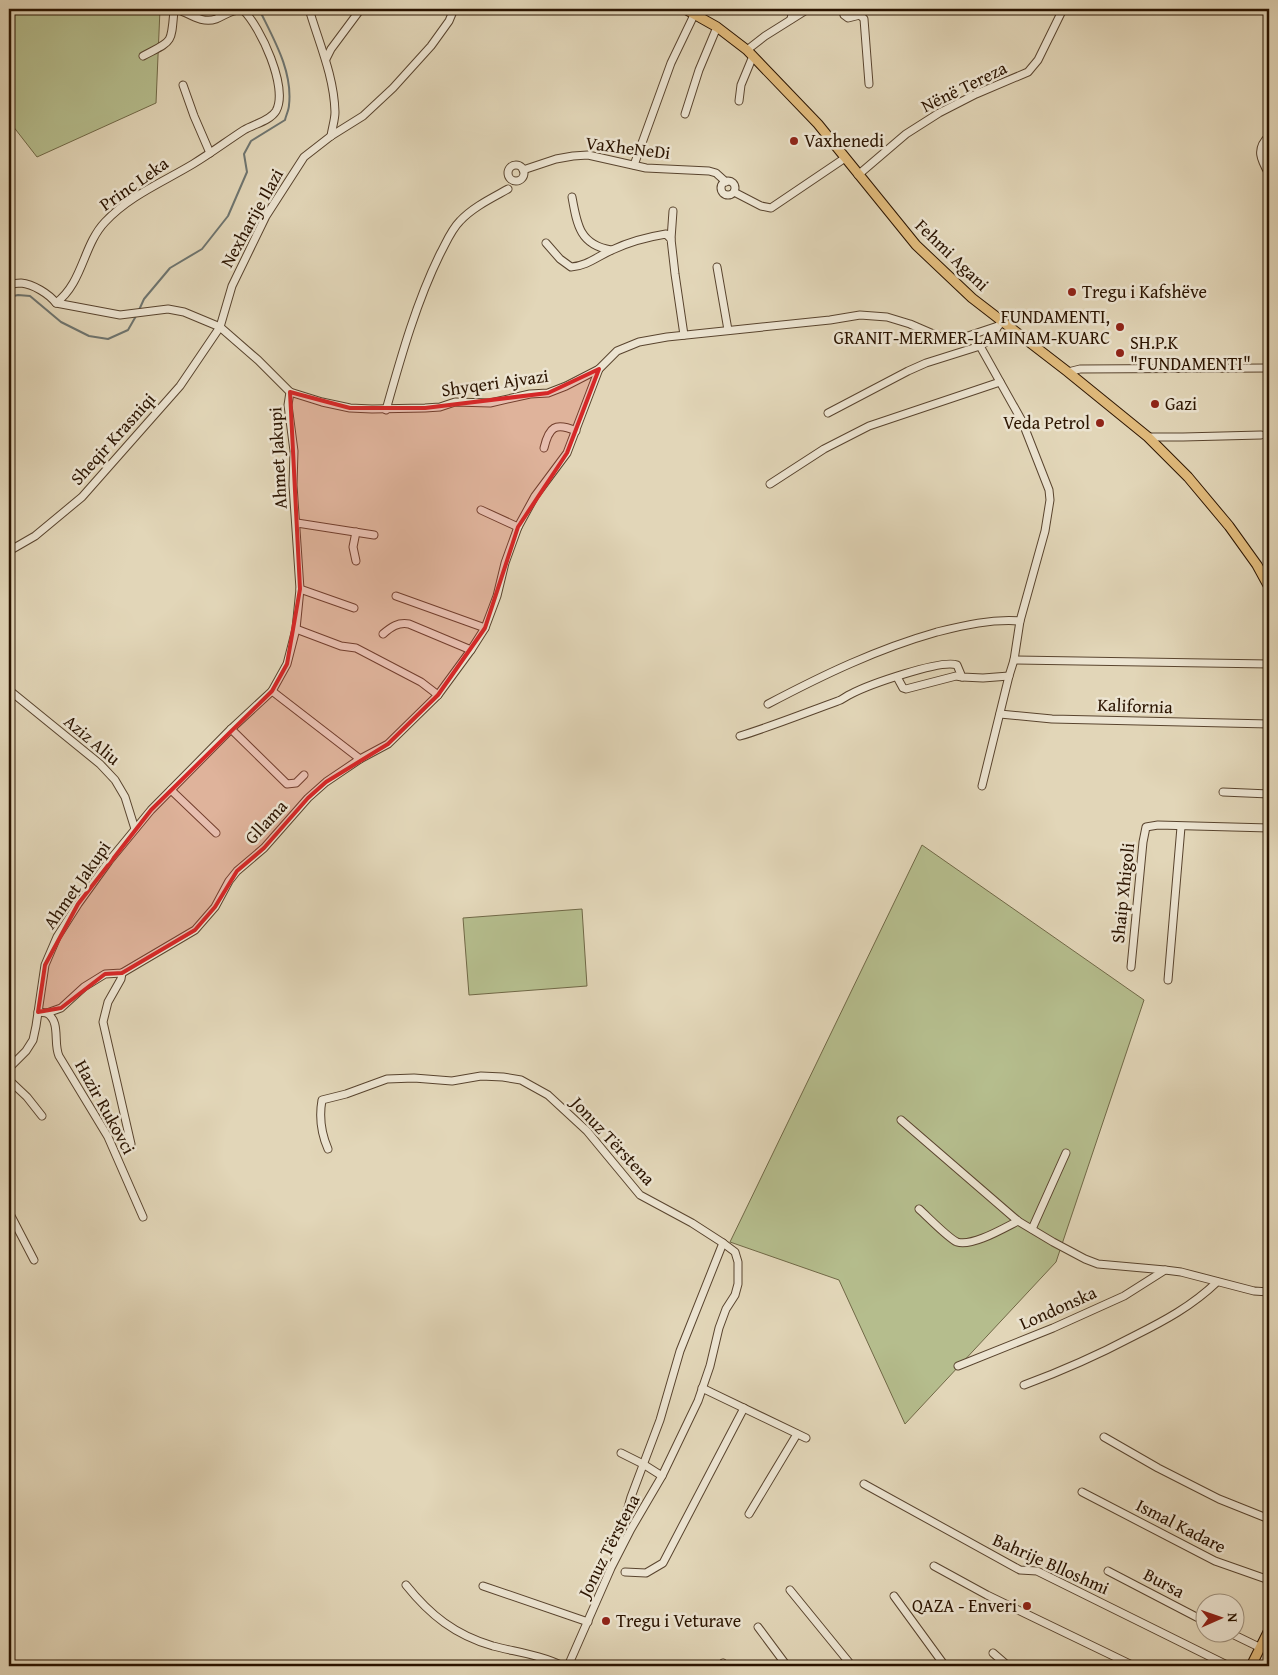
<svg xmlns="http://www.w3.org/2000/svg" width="1278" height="1675" font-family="'Gentium Book Plus',serif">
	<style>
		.green { fill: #b5bd8d; stroke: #706846 }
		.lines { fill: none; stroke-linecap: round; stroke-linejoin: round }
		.stream { stroke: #6e7570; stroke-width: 2 }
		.minor-casing { stroke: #59442e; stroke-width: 9 }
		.major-casing { stroke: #2b1400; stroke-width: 11 }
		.minor { stroke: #ece4d1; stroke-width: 7 }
		.major { stroke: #e1bb7c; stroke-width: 9 }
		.marked { fill: #d62828; fill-opacity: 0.2; stroke: #d62828; stroke-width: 4; stroke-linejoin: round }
		.poi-dot { fill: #8f2418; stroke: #ece4d1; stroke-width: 2 }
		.labels { text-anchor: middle; stroke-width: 5; stroke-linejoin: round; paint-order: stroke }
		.street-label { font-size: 18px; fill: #2b1400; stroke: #ece4d1 }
		.poi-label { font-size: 18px; fill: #2b1400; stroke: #ece4d1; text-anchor: start }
	</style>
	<rect width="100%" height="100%" fill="#e2d6b8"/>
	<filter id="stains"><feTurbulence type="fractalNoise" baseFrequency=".004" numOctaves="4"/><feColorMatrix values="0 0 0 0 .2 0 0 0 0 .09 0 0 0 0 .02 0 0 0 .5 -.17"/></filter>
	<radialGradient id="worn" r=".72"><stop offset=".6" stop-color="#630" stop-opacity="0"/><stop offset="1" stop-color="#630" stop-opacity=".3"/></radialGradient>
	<!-- green -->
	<g class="green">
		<polygon points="9,9 160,9 156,103 37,157 9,121"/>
		<polygon points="922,845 1144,1000 1056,1262 905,1424 839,1280 730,1242"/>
		<polygon points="582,909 587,986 469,995 463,918"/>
	</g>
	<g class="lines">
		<!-- stream -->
		<g class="stream">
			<polyline points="9,297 18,295 30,296 61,322 89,336 108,339 128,330 136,316"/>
			<path d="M139 310 144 299 170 268 202 249 228 216 247 172 244 154 251 141 285 120C286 115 289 110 289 105 293 71 273 38 259 9"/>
		</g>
		<!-- minor casing -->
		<g class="minor-casing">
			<g id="minor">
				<path d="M309 9C319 43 334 76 335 112 335 120 332 128 331 136"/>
				<polyline points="842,9 844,15 848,18 860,15 864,19 869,84"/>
				<polyline points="791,19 793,9"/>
				<polyline points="747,50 765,36 808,9"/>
				<polyline points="326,59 331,49 360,10"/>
				<polyline points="183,85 194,116 210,153"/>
				<polyline points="739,101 741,85 753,56"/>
				<polyline points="685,114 699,70 717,27"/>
				<path d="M1269 136C1255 149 1261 160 1269 174"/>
				<polyline points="634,165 671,63 695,13"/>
				<circle cx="516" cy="173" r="8"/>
				<polyline points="523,170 556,159 573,156 588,155 646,168 709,171 716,173 726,182"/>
				<polyline points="858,175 906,134 939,113 976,94 1028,72 1038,60 1063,9"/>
				<circle cx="728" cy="188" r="7"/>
				<polyline points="734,192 761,206 771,208 845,158"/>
				<path d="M572 197C577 225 580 245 611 250"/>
				<polyline points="671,239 673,211"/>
				<path d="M546 243 560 259 571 267C587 266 598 256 612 250 629 242 647 237 666 234L671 239 675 274 684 335"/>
				<polyline points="717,267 728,330"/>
				<path d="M9 285C12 284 17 283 21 283 33 284 49 294 56 303L120 315 168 309 184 312 220 327 258 360 290 392 322 402 350 408 372 409 425 408 440 407 455 402 490 403 530 394 548 393 566 386 599 369 617 351 639 342 667 337 830 320 860 315 887 317 910 324 947 340 962 338 998 326 1003 322"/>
				<path d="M56 303C83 283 83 245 105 222 129 196 163 182 193 164 211 153 227 141 244 130 254 124 270 121 276 111 289 88 260 26 243 10 232 9 226 15 216 19 202 24 190 14 177 9L174 10C171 45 173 40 143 56"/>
				<polyline points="980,346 1022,421 1049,490 1050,500 1045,531 1020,621 1014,660 1009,676 982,786"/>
				<polyline points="1068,372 1080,369 1269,368"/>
				<path d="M386 410C401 357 416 303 440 254 446 243 451 230 460 221 473 207 492 198 508 189"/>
				<polyline points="828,413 908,371 926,363 980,346 991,339 998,326"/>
				<polyline points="1148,437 1183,437 1261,435"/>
				<path d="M544 448C549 427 555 422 576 431"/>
				<polyline points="770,484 824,449 869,426 1000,382"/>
				<polyline points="481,510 518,527"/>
				<polyline points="297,523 374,535"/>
				<polyline points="9,551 35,536 82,497 180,386 220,327 232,286 266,216 304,157 331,136 363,116 393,88 431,46 449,21 454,9"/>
				<polyline points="356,561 353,547 356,532"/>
				<polyline points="300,589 354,608"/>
				<polyline points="396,596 485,628"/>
				<polyline points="296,629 341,646 356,648 421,682 438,695"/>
				<path d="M383 634C391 627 398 622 409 624L471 650"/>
				<polyline points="1014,660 1269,664"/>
				<polyline points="897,677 903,688 906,689 956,676 962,677"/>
				<polyline points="9,690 100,764 115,780 125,797 135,829"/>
				<polyline points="272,691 360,759"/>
				<path d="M768 704C823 675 877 649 937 632 965 625 991 619 1020 621"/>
				<polyline points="1000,714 1052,719 1269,724"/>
				<polyline points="231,729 287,784 296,783 304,775"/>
				<path d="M740 736C773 726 805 713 838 701 842 700 846 696 851 694 868 685 941 659 957 665L962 677 983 678 1009 676"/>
				<polyline points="171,790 216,833"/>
				<polyline points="1223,792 1269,794"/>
				<polyline points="1131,967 1143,842 1146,827 1158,825 1269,828"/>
				<polyline points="122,973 121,979 108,1002 103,1022 131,1144"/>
				<polyline points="1168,980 1181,827"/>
				<polyline points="38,1012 47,1013 61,1008 84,987 105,974 122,973 195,930 215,907 229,881 237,871 264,848 308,798 326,782 360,759 388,744 438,695 471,650 485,628 497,596 505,563 518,527 535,496 567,453 599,369"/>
				<path d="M47 1013C61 1022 53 1043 59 1056L108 1137 143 1217"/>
				<polyline points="9,1068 26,1051 33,1040 36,1026 45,965 57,937 78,904 109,861 151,810 231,729 272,691 287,664 296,629 300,589 293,485 294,451 288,405 290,392"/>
				<polyline points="9,1080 27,1097 42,1116"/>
				<polyline points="901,1120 1018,1221 1053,1242 1085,1259 1098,1264 1165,1270"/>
				<path d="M328 1149C321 1133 319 1117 322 1100L346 1094 387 1079 414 1078 452 1081 481 1076 503 1077 521 1080 548 1095 587 1131 640 1195 692 1223 723 1243 735 1252 738 1262V1284L735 1295 726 1309 719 1328 710 1366 698 1401 662 1476 631 1529 611 1568 568 1666"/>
				<path d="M919 1209C927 1216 948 1238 957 1242 972 1247 1004 1228 1018 1221"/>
				<polyline points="9,1212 34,1260"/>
				<polyline points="1032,1229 1066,1153"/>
				<polyline points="958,1366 1053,1328 1124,1296 1165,1270 1181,1272 1254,1291 1269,1292"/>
				<path d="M1024 1385C1062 1371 1098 1355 1134 1336 1164 1321 1192 1306 1217 1282"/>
				<polyline points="702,1388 806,1438"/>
				<polyline points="1104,1437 1158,1468 1219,1499 1269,1519"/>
				<polyline points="621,1453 643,1464 662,1476"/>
				<polyline points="864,1484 1020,1570 1037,1571 1229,1666"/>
				<polyline points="1082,1492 1215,1561 1269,1580"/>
				<polyline points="749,1514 797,1434"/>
				<polyline points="615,1554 631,1497 660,1420 680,1351 723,1243"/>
				<polyline points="934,1566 987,1595 1134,1666"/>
				<polyline points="1108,1571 1206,1622"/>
				<polyline points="625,1572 646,1573 663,1563 744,1408"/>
				<path d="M406 1585C430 1615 455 1635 493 1646 516 1652 541 1655 563 1666"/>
				<polyline points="483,1586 588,1622"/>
				<polyline points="790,1590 852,1666"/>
				<polyline points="894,1596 945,1666"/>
				<polyline points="758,1627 787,1666"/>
				<polyline points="1228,1632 1261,1648"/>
				<polyline points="993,1653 1008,1666"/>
				<polyline points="723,1663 725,1666"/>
			</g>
		</g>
		<!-- major casing -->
		<g class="major-casing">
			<g id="major">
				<polyline points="685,9 717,27 747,50 818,124 916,245 972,298 1068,372 1148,437 1188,477 1229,526 1257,565 1269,587"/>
				<polyline points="1251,1666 1269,1630"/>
			</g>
		</g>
		<!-- minor -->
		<use href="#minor" class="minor"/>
		<!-- major -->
		<use href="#major" class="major"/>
	</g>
	<!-- marked area -->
	<path class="marked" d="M599 369 567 453 518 527 485 628 438 695 388 744 326 782 308 798 264 848 237 871 215 907 195 930 122 973 105 974 61 1008 38 1012 45 965 78 904 151 810 272 691 287 664 300 589 290 392 350 408H425L548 393Z"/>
	<!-- markers -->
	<g class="poi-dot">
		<circle cx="794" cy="141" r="5"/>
		<circle cx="1072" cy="292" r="5"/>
		<circle cx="1120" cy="327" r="5"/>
		<circle cx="1120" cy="353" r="5"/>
		<circle cx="1155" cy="404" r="5"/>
		<circle cx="1100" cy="423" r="5"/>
		<circle cx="1027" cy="1606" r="5"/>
		<circle cx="606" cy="1621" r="5"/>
	</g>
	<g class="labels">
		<!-- street labels -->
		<g class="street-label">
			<text transform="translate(964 87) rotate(-26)" y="6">Nënë Tereza</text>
			<text transform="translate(628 148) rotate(7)" y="6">VaXheNeDi</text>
			<text transform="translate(134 184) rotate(-35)" y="6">Princ Leka</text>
			<text transform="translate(252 218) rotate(-61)" y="6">Nexharije Ilazi</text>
			<text transform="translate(952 255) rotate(44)" y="6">Fehmi Agani</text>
			<text transform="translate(495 383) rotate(-8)" y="6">Shyqeri Ajvazi</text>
			<text transform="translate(113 439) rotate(-48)" y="6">Sheqir Krasniqi</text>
			<text transform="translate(278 458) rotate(-93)" y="6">Ahmet Jakupi</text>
			<text transform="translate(1135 706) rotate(2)" y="6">Kalifornia</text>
			<text transform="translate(92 740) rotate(40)" y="6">Aziz Aliu</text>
			<text transform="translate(266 822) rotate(-47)" y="6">Gllama</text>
			<text transform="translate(77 885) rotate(-55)" y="6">Ahmet Jakupi</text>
			<text transform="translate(1123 893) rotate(-84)" y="6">Shaip Xhigoli</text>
			<text transform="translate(105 1107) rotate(61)" y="6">Hazir Rukovci</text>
			<text transform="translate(613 1141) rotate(47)" y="6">Jonuz Tërstena</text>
			<text transform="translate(1058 1308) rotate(-24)" y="6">Londonska</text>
			<text transform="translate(1181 1526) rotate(27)" y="6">Ismal Kadare</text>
			<text transform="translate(609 1546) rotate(-63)" y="6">Jonuz Tërstena</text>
			<text transform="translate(1051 1564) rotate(24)" y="6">Bahrije Blloshmi</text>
			<text transform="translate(1164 1583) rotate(28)" y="6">Bursa</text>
		</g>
		<!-- poi labels -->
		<g class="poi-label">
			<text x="804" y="147">Vaxhenedi</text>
			<text x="1082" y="298">Tregu i Kafshëve</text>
			<text x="1110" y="323" text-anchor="end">FUNDAMENTI,<tspan x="1110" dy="21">GRANIT-MERMER-LAMINAM-KUARC</tspan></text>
			<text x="1130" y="349">SH.P.K<tspan x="1130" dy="21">"FUNDAMENTI"</tspan></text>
			<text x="1165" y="410">Gazi</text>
			<text x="1090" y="429" text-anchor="end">Veda Petrol</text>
			<text x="1017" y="1612" text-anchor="end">QAZA - Enveri</text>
			<text x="616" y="1627">Tregu i Veturave</text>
		</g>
	</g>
	<!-- margin -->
	<rect width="1278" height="1675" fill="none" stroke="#e2d6b8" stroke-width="30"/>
	<rect x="10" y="10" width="1258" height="1655" fill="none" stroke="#2b1400" stroke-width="2.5"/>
	<rect x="15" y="15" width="1248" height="1645" fill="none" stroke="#2b1400"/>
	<!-- north arrow -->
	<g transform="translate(1220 1618) rotate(88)"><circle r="24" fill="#ece4d1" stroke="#9f917d"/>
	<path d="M0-4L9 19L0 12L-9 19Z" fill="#8f2418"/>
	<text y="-8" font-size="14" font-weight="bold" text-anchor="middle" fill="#2b1400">N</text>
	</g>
	<rect width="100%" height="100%" filter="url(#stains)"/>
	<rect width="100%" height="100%" fill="url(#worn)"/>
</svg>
